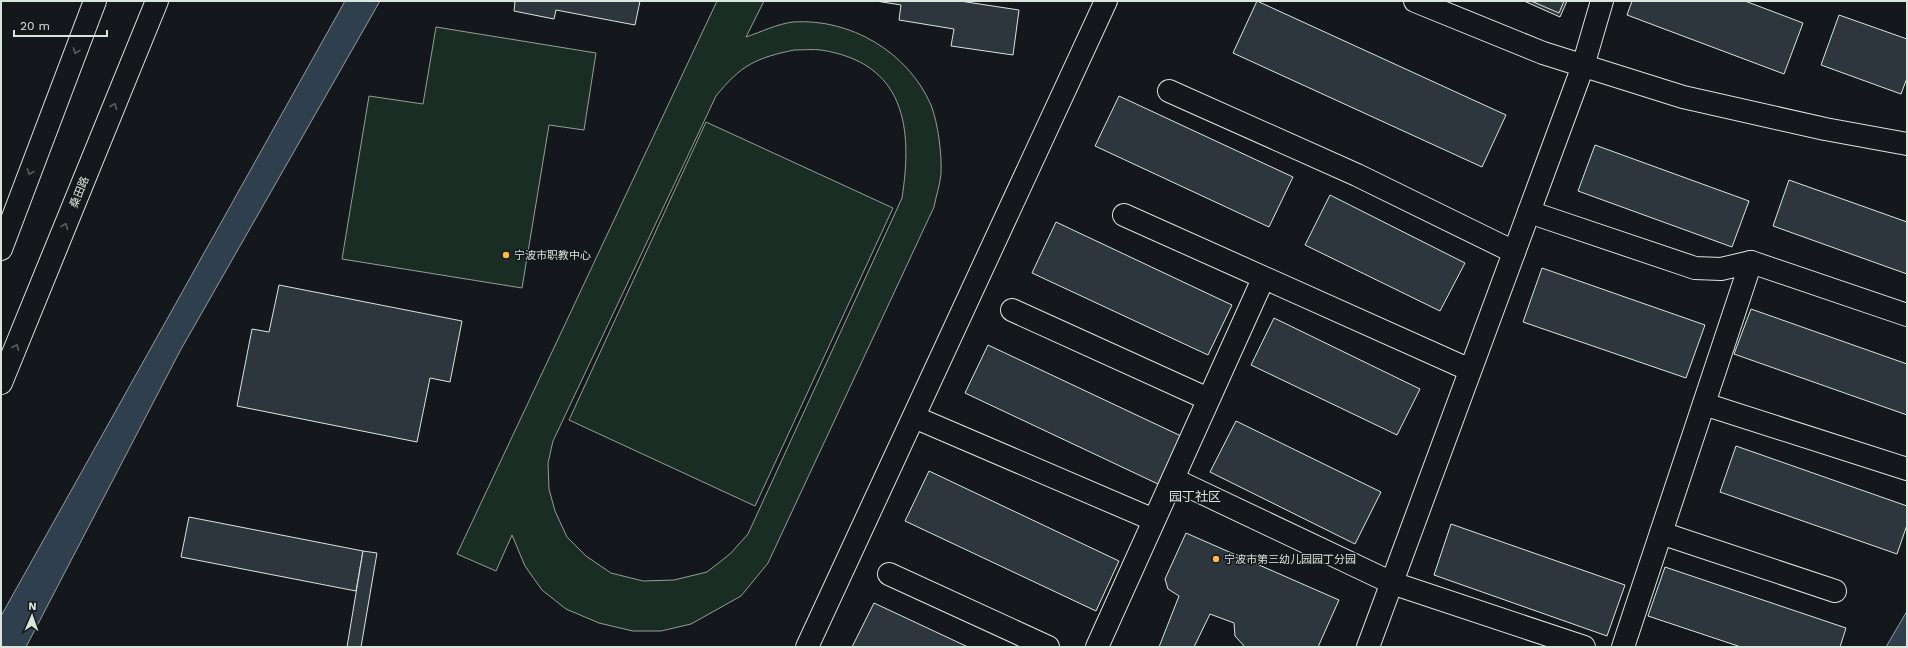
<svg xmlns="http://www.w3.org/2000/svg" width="1908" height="648" font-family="'Work Sans','Noto Sans SC',sans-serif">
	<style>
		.green { fill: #1a2d24; stroke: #939e99; fill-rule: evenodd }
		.water { fill: #2f3f4d; stroke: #939e99 }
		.building { fill: #2c363c; stroke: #d8e6dc }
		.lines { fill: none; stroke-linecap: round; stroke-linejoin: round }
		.minor-casing { stroke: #d8e6dc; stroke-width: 24 }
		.major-casing { stroke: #d8e6dc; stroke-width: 24 }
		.minor { stroke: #14181c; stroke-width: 22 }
		.major { stroke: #14181c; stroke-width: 22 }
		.oneway { stroke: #59605f }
		.poi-dot { fill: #ffb74d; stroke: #14181c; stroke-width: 1.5 }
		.labels { text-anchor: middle; stroke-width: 3; stroke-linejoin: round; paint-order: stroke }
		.street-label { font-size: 11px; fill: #d8e6dc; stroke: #14181c }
		.poi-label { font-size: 11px; fill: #d8e6dc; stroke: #14181c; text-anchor: start }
		.quarter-label { font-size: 13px; fill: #d8e6dc; stroke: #14181c }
	</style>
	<rect width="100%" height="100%" fill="#14181c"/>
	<!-- green -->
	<g class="green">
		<path d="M717 1H764L746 37C761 32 777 24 793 22 850 18 908 52 931 105 938 123 942 154 941 174 940 185 936 196 934 207L768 563 741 596 691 624 661 631H633L599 623 566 609 542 590 525 566 512 535 496 571 457 554ZM794 50C803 50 813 49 821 50 905 63 913 127 902 198L748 534 730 554 707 572 674 580 643 581 611 573 586 556 567 537 555 511 549 489 548 463 553 441 716 96C741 65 756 58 794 50Z"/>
		<polygon points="436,27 596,53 584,130 549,125 522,288 342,259 369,96 423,104"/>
		<polygon points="706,122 893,208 755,506 569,420"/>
	</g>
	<!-- water -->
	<g class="water">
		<polygon points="345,1 380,1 180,351 26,647 1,647 1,616"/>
		<polygon points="1907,611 1907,647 1886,647"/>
	</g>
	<!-- building -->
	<g class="building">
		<polygon points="510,1 640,1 635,25 556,10 554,19 514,11 515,2"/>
		<polygon points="876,1 960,1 1019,10 1013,55 951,46 954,29 899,20 901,5"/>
		<polygon points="1257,1 1506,115 1482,167 1233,53"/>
		<polygon points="1524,1 1567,1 1560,17"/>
		<polygon points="1531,1 1564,1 1559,13"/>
		<polygon points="1632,1 1745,1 1803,23 1784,74 1627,15"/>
		<polygon points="1839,15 1907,39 1907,78 1901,94 1821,65"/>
		<polygon points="1119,96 1293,177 1269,227 1095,146"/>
		<polygon points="1595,145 1749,201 1732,247 1578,191"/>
		<polygon points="1789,180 1907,222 1907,274 1773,226"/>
		<polygon points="1330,195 1465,263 1440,311 1305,245"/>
		<polygon points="1056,222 1232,305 1208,355 1032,273"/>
		<polygon points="1542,268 1705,325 1686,378 1523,322"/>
		<polygon points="279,285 462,321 450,382 430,378 417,442 237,406 252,329 269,332"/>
		<polygon points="1751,309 1907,364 1907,415 1734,354"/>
		<polygon points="1274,318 1420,389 1397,435 1251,365"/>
		<polygon points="988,345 1181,436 1158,484 965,393"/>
		<polygon points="1236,421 1381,492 1355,544 1210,472"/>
		<polygon points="1736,446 1907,506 1907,525 1897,554 1720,492"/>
		<polygon points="929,471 1119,561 1096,611 905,521"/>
		<polygon points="189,517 363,551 356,591 181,557"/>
		<polygon points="1451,524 1625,585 1607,636 1434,575"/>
		<polygon points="1186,533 1339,600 1318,647 1245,647 1235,636 1234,623 1210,614 1194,647 1159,647 1179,596 1168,589 1165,579"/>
		<polygon points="363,551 377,553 361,647 347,647"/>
		<polygon points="1665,567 1846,628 1840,647 1741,647 1648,616"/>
		<polygon points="874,603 968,647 852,647"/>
	</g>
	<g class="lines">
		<!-- minor casing -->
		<g class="minor-casing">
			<g id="minor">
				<polyline points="1415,1 1543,53 1683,97 1825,129 1907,144"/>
				<polyline points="1169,91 1357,175 1514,252"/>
				<polyline points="1529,212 1695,268 1721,269 1751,262 1907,315"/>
				<polyline points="1124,215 1470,370"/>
				<polyline points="1012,310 1208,399"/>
				<polyline points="1704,404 1907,469"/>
				<polyline points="914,417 1154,520"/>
				<polyline points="1173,479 1392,583 1584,647"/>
				<polyline points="1661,533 1835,591"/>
				<polyline points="889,574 1048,647"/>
				<polyline points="807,647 1106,1"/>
				<polyline points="1097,647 1263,279"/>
				<polyline points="1368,647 1583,66 1602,1"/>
				<polyline points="1623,647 1751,262"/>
			</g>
		</g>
		<!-- major casing -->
		<g class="major-casing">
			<g id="major">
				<polyline points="1,249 95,1"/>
				<polyline points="1,383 157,1"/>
			</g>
		</g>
		<!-- minor -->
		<use href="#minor" class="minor"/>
		<!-- major -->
		<use href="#major" class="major"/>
	</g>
	<!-- one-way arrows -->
	<defs><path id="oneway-chevron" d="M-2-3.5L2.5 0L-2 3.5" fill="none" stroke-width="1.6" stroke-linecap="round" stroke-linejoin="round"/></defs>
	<g class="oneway">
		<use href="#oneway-chevron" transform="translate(76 51) rotate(111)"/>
		<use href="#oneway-chevron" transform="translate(114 106) rotate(-68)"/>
		<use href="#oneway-chevron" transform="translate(30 172) rotate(111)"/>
		<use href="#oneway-chevron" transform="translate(65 226) rotate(-68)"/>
		<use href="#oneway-chevron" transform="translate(16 347) rotate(-68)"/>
	</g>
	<!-- markers -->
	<g class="poi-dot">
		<circle cx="506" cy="255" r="4"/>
		<circle cx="1216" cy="559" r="4"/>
	</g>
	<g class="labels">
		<!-- street labels -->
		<g class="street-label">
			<text transform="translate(79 192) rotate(-68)" y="4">桑田路</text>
		</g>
		<!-- poi labels -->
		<g class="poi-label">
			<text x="514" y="259">宁波市职教中心</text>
			<text x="1224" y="563">宁波市第三幼儿园园丁分园</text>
		</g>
		<!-- quarter labels -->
		<g class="quarter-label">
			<text x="1195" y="501">园丁社区</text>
		</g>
	</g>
	<!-- border -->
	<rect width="1908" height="648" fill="none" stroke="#d8e6dc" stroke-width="4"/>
	<!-- north arrow -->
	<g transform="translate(32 616) rotate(2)" stroke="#14181c" stroke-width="3" paint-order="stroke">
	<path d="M0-3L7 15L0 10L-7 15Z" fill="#d8e6dc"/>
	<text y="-6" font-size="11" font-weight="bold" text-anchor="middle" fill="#d8e6dc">N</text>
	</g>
	<!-- scale -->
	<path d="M14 30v6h93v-6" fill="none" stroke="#d8e6dc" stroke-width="2"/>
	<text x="20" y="30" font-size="12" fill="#d8e6dc" stroke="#14181c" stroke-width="3" paint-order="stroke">20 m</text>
</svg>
